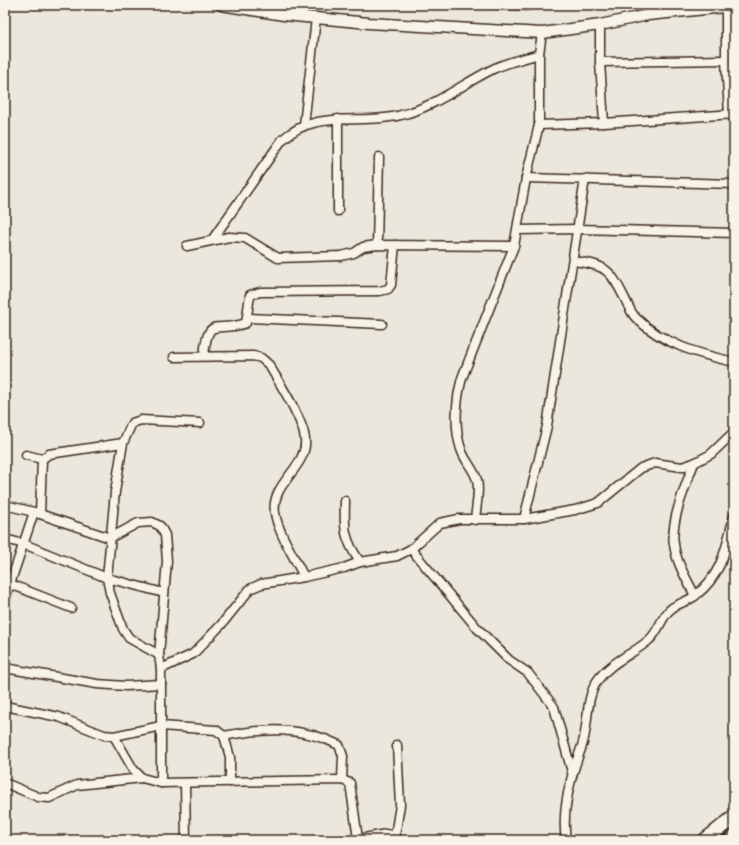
<svg xmlns="http://www.w3.org/2000/svg" width="739" height="845" font-family="'Patrick Hand',sans-serif">
	<style>
		.grass { fill: url(#grass-tufts); stroke: #84796d }
		.lines { fill: none; stroke-linecap: round; stroke-linejoin: round }
		.minor-casing { stroke: #3b2a1e; stroke-width: 11 }
		.tertiary-casing { stroke: #3b2a1e; stroke-width: 13 }
		.primary-casing { stroke: #3b2a1e; stroke-width: 16 }
		.trunk-casing { stroke: #3b2a1e; stroke-width: 17 }
		.minor { stroke: #f7f3e8; stroke-width: 8 }
		.tertiary { stroke: #f7f3e8; stroke-width: 10 }
		.primary { stroke: #f7f3e8; stroke-width: 13 }
		.trunk { stroke: #f7f3e8; stroke-width: 14 }
	</style>
	<defs>
		<pattern id="grass-tufts" width="24" height="20" patternUnits="userSpaceOnUse"><rect width="24" height="20" fill="#cec8bc"/><path d="M3 7l-1-3M5 7V3M7 7l1-3M15 17l-1-3M17 17v-4M19 17l1-3" fill="none" stroke="#b2aca1"/></pattern>
	</defs>
	<rect width="100%" height="100%" fill="#ece7dc"/>
	<filter id="ink" filterUnits="userSpaceOnUse"><feTurbulence type="fractalNoise" baseFrequency=".025" numOctaves="2"/><feDisplacementMap in="SourceGraphic" scale="8" xChannelSelector="R" yChannelSelector="G"/><feConvolveMatrix kernelMatrix="1 2 1 2 8 2 1 2 1" color-interpolation-filters="sRGB"/></filter>
	<g filter="url(#ink)">
		<!-- grass -->
		<polygon class="grass" points="421,5 570,5 526,11"/>
		<g class="lines">
			<!-- minor casing -->
			<g class="minor-casing">
				<g id="minor">
					<polyline points="726,7 726,60 729,115"/>
					<polyline points="600,25 600,62 604,123"/>
					<polyline points="600,62 726,60"/>
					<polyline points="338,119 338,211"/>
					<polyline points="304,125 316,18"/>
					<polyline points="539,125 604,123 734,114"/>
					<polyline points="526,178 734,184"/>
					<polyline points="518,230 578,229 734,233"/>
					<path d="M212 240 282 140C316 108 360 126 401 115 435 107 462 84 493 69 507 62 524 59 539 54"/>
					<polyline points="377,245 379,157"/>
					<polyline points="187,246 229,237 245,238 278,258 341,256 354,253 363,247 377,245 514,246"/>
					<path d="M573 261C606 265 610 269 625 299 628 305 631 313 636 318 663 344 698 354 734 362"/>
					<polyline points="248,318 382,324"/>
					<path d="M204 356C208 313 216 334 246 323L250 295 260 292 380 291 388 289 391 285 395 245"/>
					<path d="M174 357 253 356 261 358 269 365C280 384 303 419 305 439 308 468 270 483 275 513 278 533 295 558 304 577"/>
					<polyline points="26,455 42,459"/>
					<path d="M694 463C686 485 670 521 674 544 676 563 687 579 695 596"/>
					<path d="M345 501C344 529 344 539 360 562"/>
					<polyline points="5,505 34,512 110,538 138,523 152,522 160,526 165,535 167,561 159,655 161,669 161,783"/>
					<polyline points="40,514 42,459 49,454 123,443"/>
					<polyline points="524,519 547,426 585,179"/>
					<path d="M475 520C476 506 480 493 477 480 474 469 464 460 461 449 454 428 456 400 462 378L514 246 526 178 539 125V54L542 33"/>
					<polyline points="5,539 24,544 107,578 164,593"/>
					<polyline points="411,549 477,628 509,660 528,673 554,707 572,772"/>
					<polyline points="10,584 71,608"/>
					<polyline points="5,599 34,512"/>
					<polyline points="159,655 129,638 123,629 110,593 107,578 115,492 123,443 132,423 141,420 200,423"/>
					<polyline points="5,668 97,684 126,686 161,684"/>
					<polyline points="161,669 193,654 221,625 250,589 261,584 304,577 344,568 360,562 397,556 411,549 440,523 459,519 524,519 575,510 598,503 641,468 655,463 682,467 694,463 711,454 734,432"/>
					<polyline points="5,706 59,717 104,735 114,736 161,726 216,730 224,736 230,757 230,782"/>
					<polyline points="114,736 133,769 142,778 161,783 342,780 350,783 358,839"/>
					<path d="M224 736C264 728 301 726 339 745L343 756 342 780"/>
					<polyline points="5,783 38,797 49,798 77,785 142,778"/>
					<polyline points="185,783 186,840"/>
					<polyline points="395,836 400,805 397,745"/>
					<polyline points="354,840 386,834 395,836 398,839"/>
					<path d="M566 840C561 809 571 775 582 746 589 725 585 700 597 681 610 662 632 655 649 640 659 632 661 616 672 608 679 603 689 601 696 595 723 574 726 547 734 516"/>
				</g>
			</g>
			<!-- tertiary casing -->
			<g class="tertiary-casing">
				<polyline id="tertiary" points="221,5 284,15 369,23 542,33 600,25 648,15 734,6"/>
			</g>
			<!-- primary casing -->
			<g class="primary-casing">
				<polyline id="primary" points="705,840 734,817"/>
			</g>
			<!-- trunk casing -->
			<g class="trunk-casing">
				<polyline id="trunk" points="731,840 734,838"/>
			</g>
			<!-- minor -->
			<use href="#minor" class="minor"/>
			<!-- tertiary -->
			<use href="#tertiary" class="tertiary"/>
			<!-- primary -->
			<use href="#primary" class="primary"/>
			<!-- trunk -->
			<use href="#trunk" class="trunk"/>
		</g>
	</g>
	<!-- margin -->
	<rect width="739" height="845" fill="none" stroke="#f7f3e8" stroke-width="20"/>
	<rect x="10" y="10" width="719" height="825" fill="none" stroke="#3b2a1e" stroke-width="1.5" filter="url(#ink)"/>
</svg>
